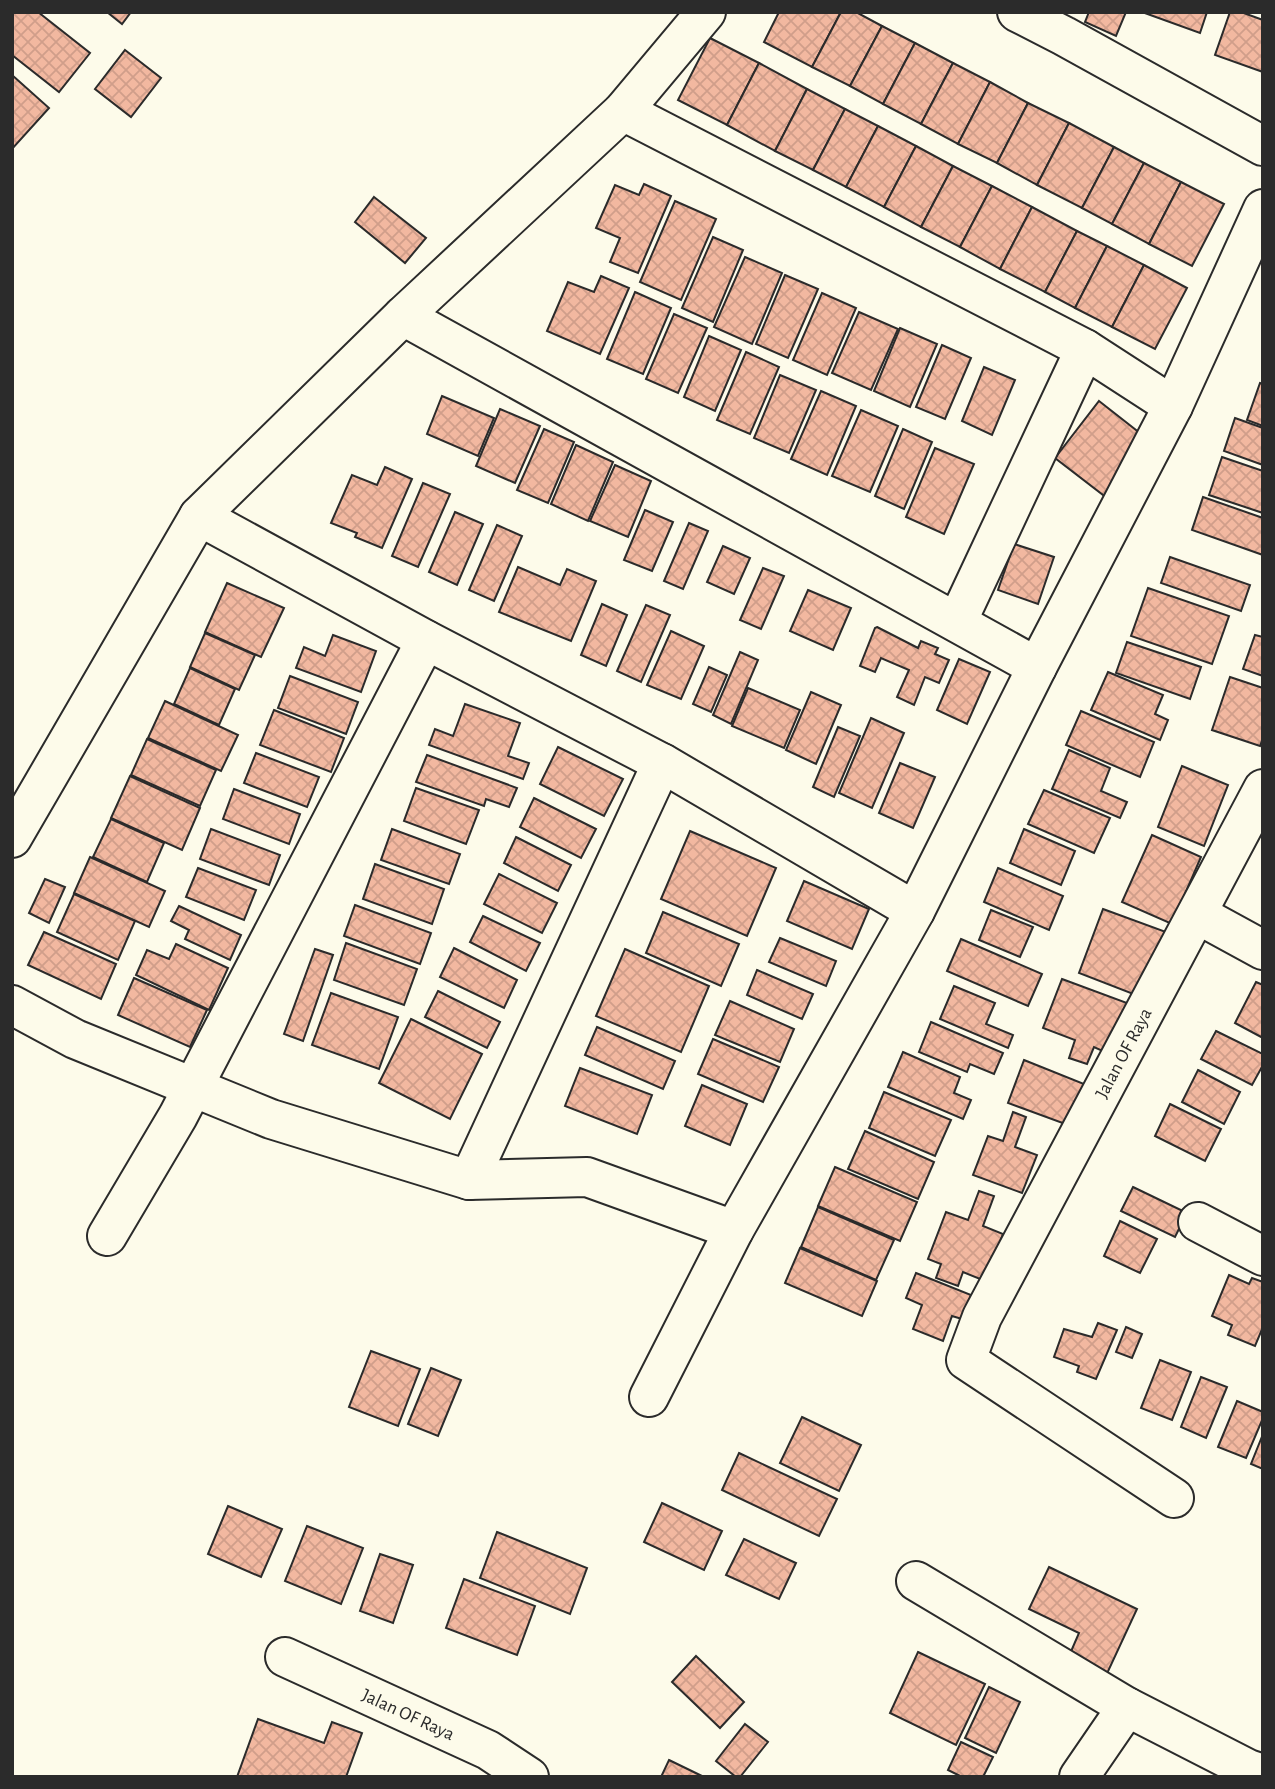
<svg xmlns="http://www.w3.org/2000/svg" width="1275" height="1789" font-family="'Alegreya Sans',sans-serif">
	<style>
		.building { fill: url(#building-cross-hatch); stroke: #2b2b2b; stroke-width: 2 }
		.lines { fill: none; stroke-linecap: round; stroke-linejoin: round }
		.minor-casing { stroke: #2b2b2b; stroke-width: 42 }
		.minor { stroke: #fdfbea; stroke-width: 38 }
		.labels { text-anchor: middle; stroke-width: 5; stroke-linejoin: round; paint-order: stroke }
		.street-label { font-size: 19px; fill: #2b2b2b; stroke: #fdfbea }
	</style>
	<defs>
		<pattern id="building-cross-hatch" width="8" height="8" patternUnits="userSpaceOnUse" patternTransform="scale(1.75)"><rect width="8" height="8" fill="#f2b8a0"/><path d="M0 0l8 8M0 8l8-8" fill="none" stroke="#d09e8a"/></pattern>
	</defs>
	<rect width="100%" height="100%" fill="#fdfbea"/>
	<!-- building -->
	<g class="building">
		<polygon points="12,12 38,12 90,53 59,92 12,55"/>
		<polygon points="107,12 131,12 122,24"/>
		<polygon points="779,12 841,12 812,67 764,42"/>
		<polygon points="841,12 856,12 882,26 850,86 812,67"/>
		<polygon points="1089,12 1126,12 1116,36 1085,22"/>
		<polygon points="1142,12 1207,12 1200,33"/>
		<polygon points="1230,12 1241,12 1263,20 1263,72 1215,55"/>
		<polygon points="882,26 915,43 883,104 850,86"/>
		<polygon points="710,38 759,63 727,125 678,100"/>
		<polygon points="915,43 953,63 921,124 883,104"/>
		<polygon points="125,50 161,78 131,117 95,89"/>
		<polygon points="759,63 807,89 775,151 727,125"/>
		<polygon points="953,63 990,82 958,144 921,124"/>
		<polygon points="12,75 49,108 12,149"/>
		<polygon points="990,82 1028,103 997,163 958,144"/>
		<polygon points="807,89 845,109 813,170 775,151"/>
		<polygon points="1028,103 1069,123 1037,185 997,163"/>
		<polygon points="845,109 878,126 846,187 813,170"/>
		<polygon points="1069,123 1114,147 1082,208 1037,185"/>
		<polygon points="878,126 916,146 884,207 846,187"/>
		<polygon points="916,146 953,166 921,227 884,207"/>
		<polygon points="1114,147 1144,163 1112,224 1082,208"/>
		<polygon points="1144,163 1181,182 1149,244 1112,224"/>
		<polygon points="953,166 992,186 960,247 921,227"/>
		<polygon points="1181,182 1224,204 1192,266 1149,244"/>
		<polygon points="644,184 671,196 638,273 610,262 620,238 596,228 615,185 639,195"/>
		<polygon points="992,186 1032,207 1000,269 960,247"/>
		<polygon points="374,197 426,238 405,263 355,222"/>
		<polygon points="675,201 716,219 681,300 640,282"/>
		<polygon points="1032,207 1077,231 1045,292 1000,269"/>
		<polygon points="1077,231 1107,246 1075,308 1045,292"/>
		<polygon points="713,237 743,250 713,322 682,308"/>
		<polygon points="1107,246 1144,265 1112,327 1075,308"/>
		<polygon points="745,257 782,273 752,344 714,327"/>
		<polygon points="1144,265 1187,288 1155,349 1112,327"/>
		<polygon points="785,275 818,289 788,358 756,344"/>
		<polygon points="601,276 629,288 600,354 547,331 568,282 594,292"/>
		<polygon points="635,292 671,308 643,374 607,359"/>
		<polygon points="822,293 856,308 827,375 793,360"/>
		<polygon points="859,312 898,329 871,390 832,373"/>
		<polygon points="674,314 707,328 678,393 646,379"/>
		<polygon points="900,328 937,344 910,407 874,391"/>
		<polygon points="709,336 741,350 715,411 684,397"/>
		<polygon points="942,345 971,358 945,419 916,407"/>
		<polygon points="746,352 779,367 750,434 717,420"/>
		<polygon points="984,367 1015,380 992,435 962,421"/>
		<polygon points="780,375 816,390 789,453 754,438"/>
		<polygon points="1260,383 1263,384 1263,426 1247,420"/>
		<polygon points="821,391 856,406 827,475 791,459"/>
		<polygon points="442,396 494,418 478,456 427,434"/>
		<polygon points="1099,401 1150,441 1107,498 1055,458"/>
		<polygon points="500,409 540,426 515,483 476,466"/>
		<polygon points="861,410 898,426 870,492 832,476"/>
		<polygon points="1235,418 1263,428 1263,465 1224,451"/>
		<polygon points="544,429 574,442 548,503 517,490"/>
		<polygon points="903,429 932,442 904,509 875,496"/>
		<polygon points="576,445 613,462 588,521 551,504"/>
		<polygon points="935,448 974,464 944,534 906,517"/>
		<polygon points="1222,457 1263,471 1263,513 1209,495"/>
		<polygon points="615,465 651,481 628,537 590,521"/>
		<polygon points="385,467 412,479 382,548 355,537 357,533 331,523 352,475 377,485"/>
		<polygon points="423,483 450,494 418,567 392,556"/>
		<polygon points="1203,497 1263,518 1263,555 1192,530"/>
		<polygon points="645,510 673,522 652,571 624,560"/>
		<polygon points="455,512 483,524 457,585 429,572"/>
		<polygon points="689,523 708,531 683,589 664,581"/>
		<polygon points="497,525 522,536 494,601 469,590"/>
		<polygon points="1014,544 1054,557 1038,604 998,590"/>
		<polygon points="723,546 750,558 734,594 707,582"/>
		<polygon points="1170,557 1250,585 1241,611 1161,583"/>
		<polygon points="518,567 560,585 567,569 596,581 571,641 499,612"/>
		<polygon points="763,568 784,576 761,629 740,620"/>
		<polygon points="227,583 284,608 261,657 205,632"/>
		<polygon points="1148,588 1229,616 1212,664 1131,636"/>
		<polygon points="808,590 851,608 833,650 790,631"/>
		<polygon points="602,604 627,615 606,666 581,655"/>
		<polygon points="646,605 670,615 641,682 617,671"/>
		<polygon points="877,627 918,648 921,641 938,648 935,654 949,660 939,683 925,677 914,705 897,697 909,670 881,658 875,672 860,666 875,628"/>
		<polygon points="671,631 704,646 681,699 647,685"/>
		<polygon points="205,633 255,655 239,690 190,667"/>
		<polygon points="333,635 376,651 361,692 296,668 304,647 325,656"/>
		<polygon points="1255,635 1263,637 1263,676 1243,669"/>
		<polygon points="1127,642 1201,667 1190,699 1116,673"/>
		<polygon points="740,652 758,660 731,724 713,715"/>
		<polygon points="959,659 990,672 967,724 937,710"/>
		<polygon points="709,667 727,675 711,712 693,704"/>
		<polygon points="190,668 235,689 219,725 174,704"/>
		<polygon points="1108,672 1163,695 1155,714 1168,720 1160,740 1091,710"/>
		<polygon points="290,676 358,702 346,734 278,708"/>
		<polygon points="1230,677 1263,688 1263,738 1260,746 1212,730"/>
		<polygon points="748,688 800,710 784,748 732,726"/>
		<polygon points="811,692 841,705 816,764 786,750"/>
		<polygon points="165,701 238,735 221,771 148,738"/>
		<polygon points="465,704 520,723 508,756 529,763 523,779 429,745 435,729 453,736"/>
		<polygon points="274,710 344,738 331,772 260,745"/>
		<polygon points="1081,711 1154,742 1140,777 1066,745"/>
		<polygon points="871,718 904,733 872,808 839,793"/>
		<polygon points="838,727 860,736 834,797 813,787"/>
		<polygon points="147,739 216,770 200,806 131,775"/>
		<polygon points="558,747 623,779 604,816 540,784"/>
		<polygon points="1069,750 1110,768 1101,791 1127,802 1120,818 1052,789"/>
		<polygon points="256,753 319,777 307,807 244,783"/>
		<polygon points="427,755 517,788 509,807 486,799 484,806 416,782"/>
		<polygon points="900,763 935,777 913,828 879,813"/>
		<polygon points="1182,766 1228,785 1204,846 1158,827"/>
		<polygon points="130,776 200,808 182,850 111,818"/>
		<polygon points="416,788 479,810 466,844 404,821"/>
		<polygon points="234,789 300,814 289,844 223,819"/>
		<polygon points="1044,790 1110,818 1094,853 1028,824"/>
		<polygon points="534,798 596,829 581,858 520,827"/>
		<polygon points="111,819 164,843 147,882 93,857"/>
		<polygon points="211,829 280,855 269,885 200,859"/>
		<polygon points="392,829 460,854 449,884 381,860"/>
		<polygon points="1024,829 1075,851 1061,885 1010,863"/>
		<polygon points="690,831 776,868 747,936 661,899"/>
		<polygon points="1152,835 1201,857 1172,924 1122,902"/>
		<polygon points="516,837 571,865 558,891 504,863"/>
		<polygon points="90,857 165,891 149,927 74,893"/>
		<polygon points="375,864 444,889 432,924 363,899"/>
		<polygon points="198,868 256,890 244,920 186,897"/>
		<polygon points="998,868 1063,896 1049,930 984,902"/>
		<polygon points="499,874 557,903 542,933 484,904"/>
		<polygon points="45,879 65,887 49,923 29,913"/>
		<polygon points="804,881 869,909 852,949 787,921"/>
		<polygon points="74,894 135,921 118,960 57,932"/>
		<polygon points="355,905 431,933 420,964 344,936"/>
		<polygon points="179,906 241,935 230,960 185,939 189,930 171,921"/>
		<polygon points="1103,909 1166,932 1141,997 1079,973"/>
		<polygon points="991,910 1033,927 1020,957 979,940"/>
		<polygon points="663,912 739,944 721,986 646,953"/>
		<polygon points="483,916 540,943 526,971 470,942"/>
		<polygon points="44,932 116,964 101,999 28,965"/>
		<polygon points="780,938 836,961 826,986 769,962"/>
		<polygon points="961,939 1042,974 1028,1006 947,971"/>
		<polygon points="346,943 417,969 404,1005 334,980"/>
		<polygon points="176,944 228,968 209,1010 136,975 147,950 169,959"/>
		<polygon points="454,948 517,980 504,1008 440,977"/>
		<polygon points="315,949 333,955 303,1041 284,1034"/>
		<polygon points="625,949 709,986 681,1052 596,1016"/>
		<polygon points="757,970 813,994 802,1019 747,995"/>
		<polygon points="134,978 207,1010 190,1047 118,1015"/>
		<polygon points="1062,979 1127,1003 1107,1053 1094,1047 1087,1064 1069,1058 1075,1040 1043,1028"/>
		<polygon points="1256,982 1263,985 1263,1038 1235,1023"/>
		<polygon points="954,986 995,1003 986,1024 1013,1035 1008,1048 940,1019"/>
		<polygon points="438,991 500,1022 487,1048 425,1017"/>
		<polygon points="331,993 398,1017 379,1069 312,1045"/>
		<polygon points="730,1001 794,1029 780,1062 715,1035"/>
		<polygon points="411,1019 482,1054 450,1119 379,1083"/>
		<polygon points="931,1022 1003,1053 994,1074 970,1064 967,1072 919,1052"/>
		<polygon points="597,1027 675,1061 663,1089 585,1055"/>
		<polygon points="1216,1031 1263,1054 1263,1065 1252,1085 1201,1059"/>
		<polygon points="713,1039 779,1067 763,1102 698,1074"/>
		<polygon points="903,1052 960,1077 954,1093 971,1100 963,1119 888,1087"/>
		<polygon points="1024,1060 1084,1084 1068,1125 1008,1103"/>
		<polygon points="580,1068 652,1095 637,1134 565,1106"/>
		<polygon points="1198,1070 1240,1092 1224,1124 1182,1102"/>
		<polygon points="702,1085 747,1104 730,1145 685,1126"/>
		<polygon points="884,1092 951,1120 935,1156 869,1128"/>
		<polygon points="1170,1104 1221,1129 1205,1161 1155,1136"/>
		<polygon points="1013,1112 1026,1117 1015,1147 1037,1155 1022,1193 973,1175 988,1136 1003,1141"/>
		<polygon points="865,1131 934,1162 918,1199 848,1169"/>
		<polygon points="835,1167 917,1202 900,1241 818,1206"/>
		<polygon points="1133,1187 1187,1213 1175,1237 1121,1211"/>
		<polygon points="979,1191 994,1196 983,1226 1003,1234 985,1281 963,1272 958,1286 936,1278 941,1264 928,1259 946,1212 968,1220"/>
		<polygon points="818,1207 894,1240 876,1280 801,1247"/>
		<polygon points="1120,1221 1157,1239 1140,1273 1104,1256"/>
		<polygon points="800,1248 877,1281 862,1316 785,1283"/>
		<polygon points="916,1273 971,1295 962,1319 952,1316 943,1341 913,1329 922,1305 906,1298"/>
		<polygon points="1229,1275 1249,1284 1252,1278 1263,1282 1263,1327 1255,1346 1228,1335 1232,1325 1212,1316"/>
		<polygon points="1098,1323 1117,1330 1096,1379 1077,1372 1079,1366 1054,1357 1064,1329 1092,1337"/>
		<polygon points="1126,1327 1142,1334 1132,1358 1116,1352"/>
		<polygon points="371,1351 420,1369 398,1426 349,1407"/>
		<polygon points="1160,1360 1191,1372 1172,1420 1141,1408"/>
		<polygon points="431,1368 461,1380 438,1436 408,1424"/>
		<polygon points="1201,1377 1227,1387 1206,1438 1181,1427"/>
		<polygon points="1237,1401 1263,1412 1263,1418 1246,1458 1218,1447"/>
		<polygon points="802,1417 861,1445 839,1491 780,1463"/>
		<polygon points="1263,1434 1263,1469 1251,1464"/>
		<polygon points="739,1453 837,1499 819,1536 722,1490"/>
		<polygon points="662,1503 722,1531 704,1570 644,1542"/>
		<polygon points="228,1506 282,1529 261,1577 208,1554"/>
		<polygon points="307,1526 363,1548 341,1604 285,1581"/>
		<polygon points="497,1532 587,1568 570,1614 480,1578"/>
		<polygon points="744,1539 796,1563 779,1599 726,1575"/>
		<polygon points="380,1554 413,1565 393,1623 360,1611"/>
		<polygon points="1049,1567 1137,1609 1104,1680 1066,1663 1079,1633 1029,1609"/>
		<polygon points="464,1579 535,1606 517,1655 446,1628"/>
		<polygon points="918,1652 985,1684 956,1745 890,1713"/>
		<polygon points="696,1656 744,1702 720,1728 672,1682"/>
		<polygon points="989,1687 1020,1702 996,1753 965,1738"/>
		<polygon points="258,1719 324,1743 332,1722 362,1733 346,1777 237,1777"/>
		<polygon points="745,1724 768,1742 740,1777 736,1777 716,1761"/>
		<polygon points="961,1742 993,1757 983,1777 962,1777 948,1770"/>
		<polygon points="669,1760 704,1777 661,1777"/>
	</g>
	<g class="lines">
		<!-- minor casing -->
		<g class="minor-casing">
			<g id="minor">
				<polyline points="1017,12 1064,36 1263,146"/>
				<polyline points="623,111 1085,349 1173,406"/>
				<polyline points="403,316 1037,667"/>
				<polyline points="199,516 426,640 662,763 915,911"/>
				<polyline points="957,622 1085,349"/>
				<polyline points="12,838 199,516 403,316 623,111 706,12"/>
				<polyline points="1197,914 1263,950"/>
				<polyline points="12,1005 75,1039 271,1119 469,1180 587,1177 734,1230"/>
				<polyline points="469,1180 662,763"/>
				<polyline points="1198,1222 1263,1256"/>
				<polyline points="107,1236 178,1116 426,640"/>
				<polyline points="649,1397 734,1230 915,911 1037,667 1173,406 1263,209"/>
				<path id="s1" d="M1174 1498 966 1360 982 1317 1263 789"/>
				<polyline points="916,1581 1127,1707 1248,1769 1263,1774"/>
				<path id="s2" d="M285 1657 488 1750 529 1777"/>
				<polyline points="1079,1777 1127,1707"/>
			</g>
		</g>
		<!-- minor -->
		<use href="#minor" class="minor"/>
	</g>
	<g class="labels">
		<!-- street labels -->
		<g class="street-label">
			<text dy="7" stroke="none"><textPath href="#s1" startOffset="595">Jalan OF Raya</textPath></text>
			<text dy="7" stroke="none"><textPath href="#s2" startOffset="136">Jalan OF Raya</textPath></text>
		</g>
	</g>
	<!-- border -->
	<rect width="1275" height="1789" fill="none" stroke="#2b2b2b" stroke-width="28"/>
</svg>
